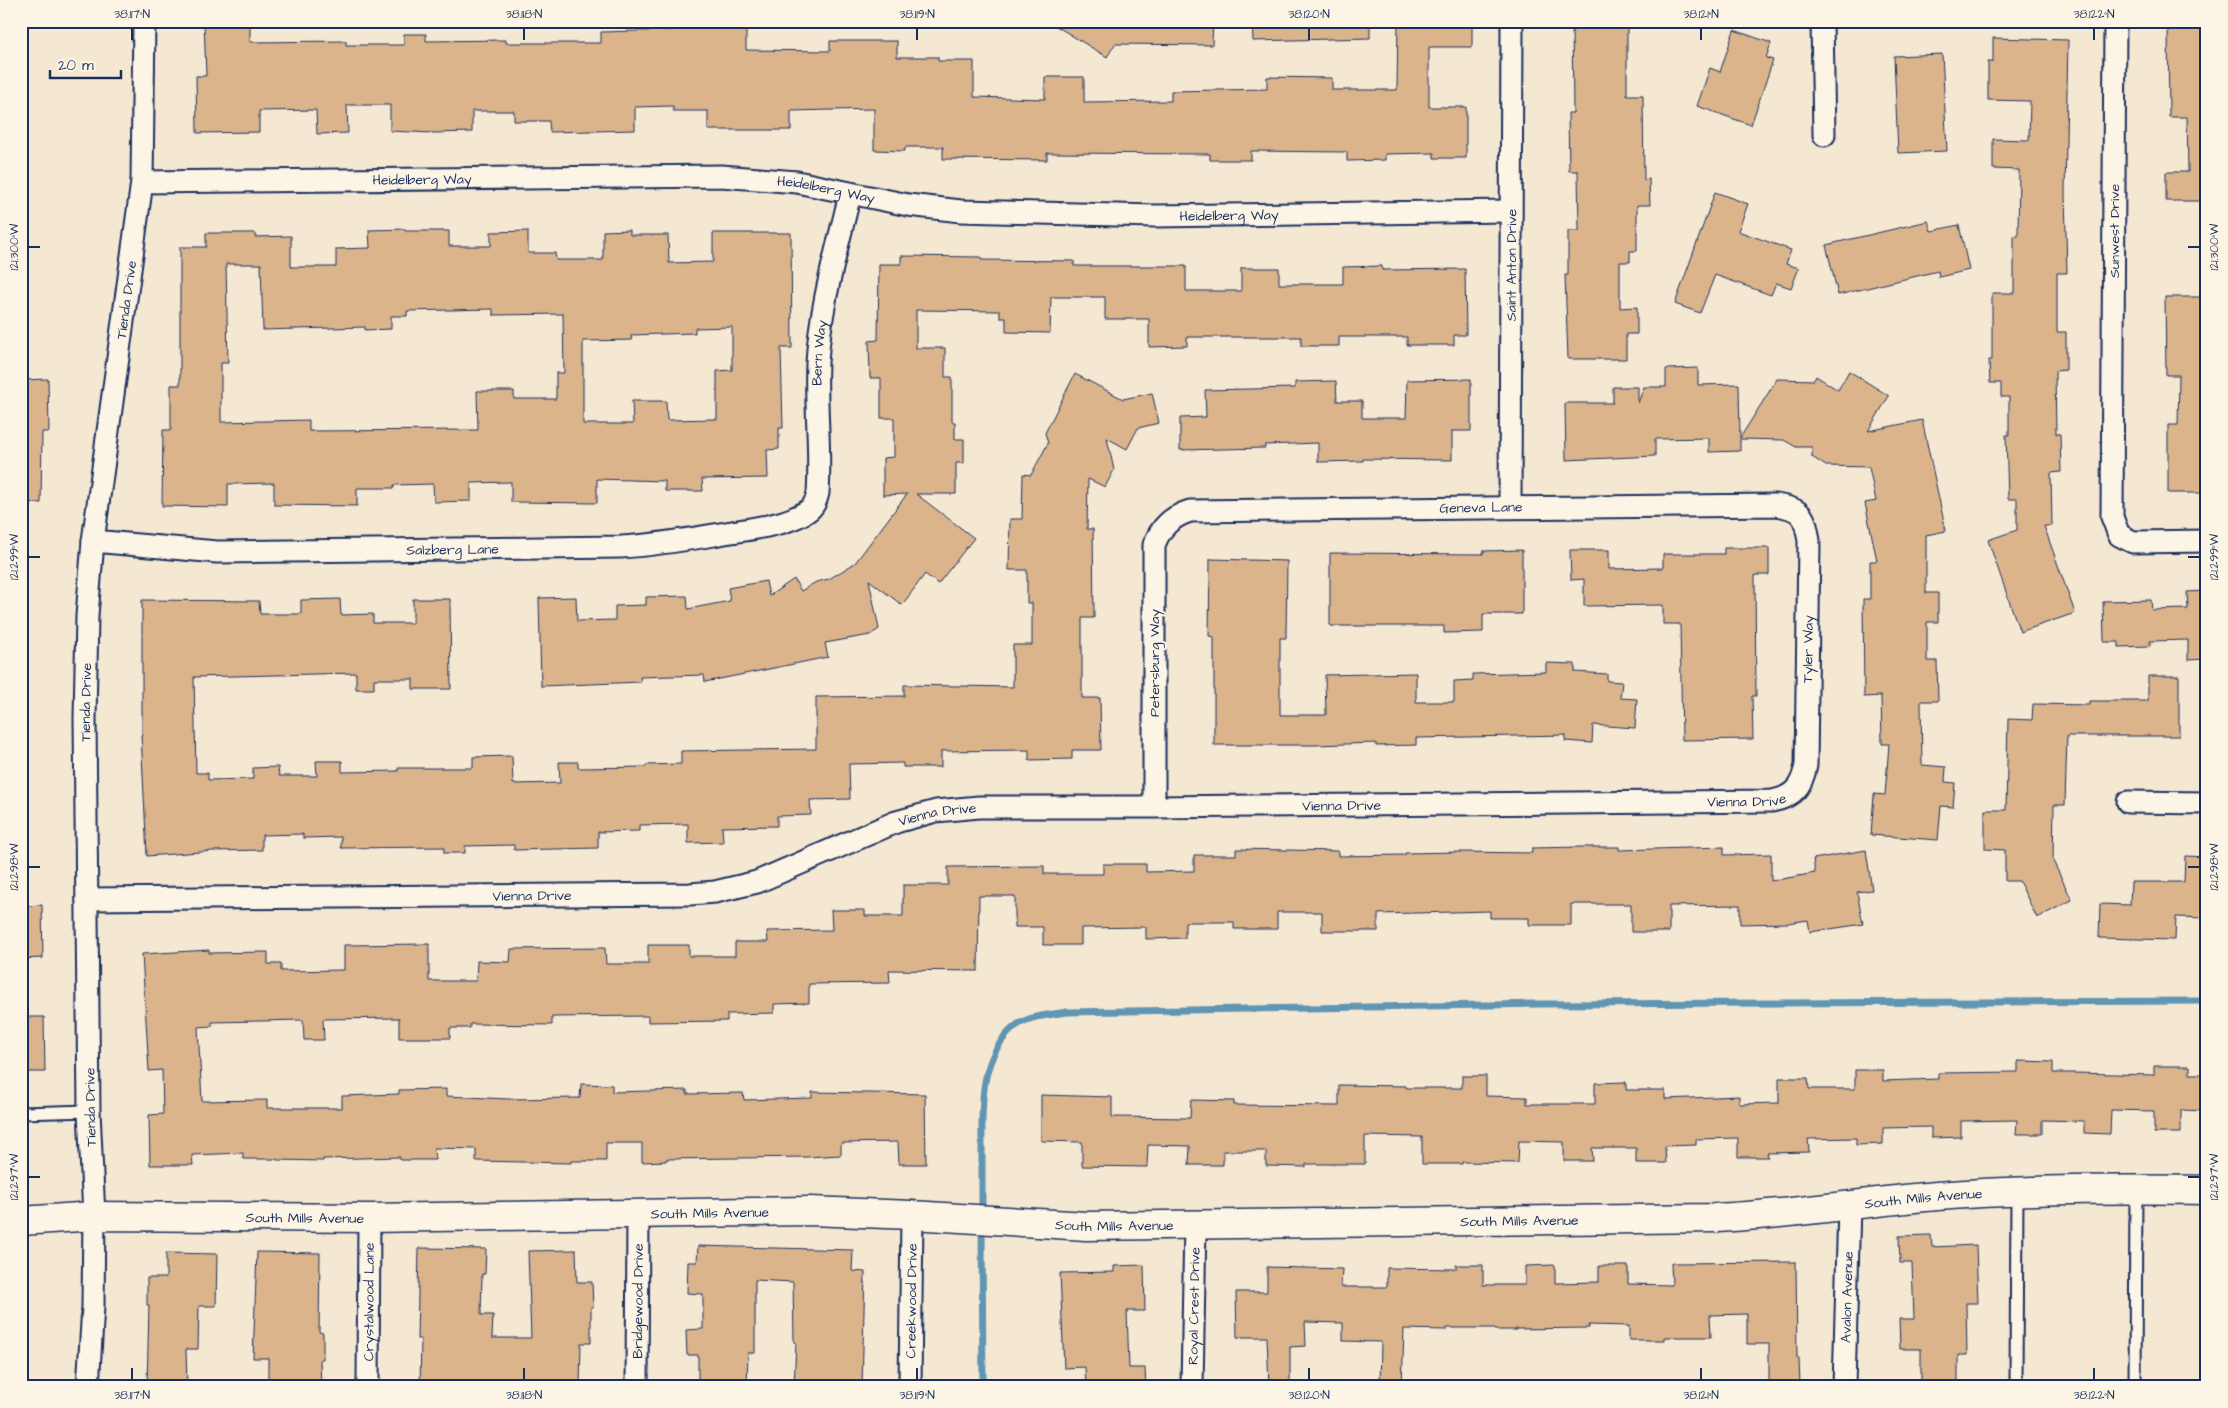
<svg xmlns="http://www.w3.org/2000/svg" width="2228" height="1408" font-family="'Architects Daughter',sans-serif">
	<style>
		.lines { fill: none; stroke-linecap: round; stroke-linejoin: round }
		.stream { stroke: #6096b4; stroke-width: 7 }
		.building { fill: #dbb48c; stroke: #1b2f5e; fill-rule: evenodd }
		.lane-casing { stroke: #1b2f5e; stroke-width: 15 }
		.street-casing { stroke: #1b2f5e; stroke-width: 25 }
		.secondary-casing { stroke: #1b2f5e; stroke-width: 31 }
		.lane { stroke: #fcf5e5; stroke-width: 11 }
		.street { stroke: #fcf5e5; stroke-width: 21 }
		.secondary { stroke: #fcf5e5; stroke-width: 28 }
		.ticks { fill: none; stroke: #1b2f5e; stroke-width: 2 }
		.labels { text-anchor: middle; stroke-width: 4; stroke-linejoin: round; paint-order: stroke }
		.street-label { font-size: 14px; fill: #1b2f5e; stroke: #fcf5e5 }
		.neatline { fill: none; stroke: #1b2f5e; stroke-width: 2 }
		.ticks-label { font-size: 12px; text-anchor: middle; fill: #1b2f5e }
	</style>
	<rect width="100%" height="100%" fill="#f5e8d3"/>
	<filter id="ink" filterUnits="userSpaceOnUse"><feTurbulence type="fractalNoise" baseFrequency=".02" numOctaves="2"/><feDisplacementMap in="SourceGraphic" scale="10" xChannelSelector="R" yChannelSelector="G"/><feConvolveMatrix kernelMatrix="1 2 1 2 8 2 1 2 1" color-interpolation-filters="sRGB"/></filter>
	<g filter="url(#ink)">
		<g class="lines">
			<!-- stream -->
			<g class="stream">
				<path d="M982 1215C982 1192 982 1169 982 1146 982 1107 979 1062 1010 1031 1024 1016 1047 1015 1067 1012L1540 1004 2207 1001"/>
				<polyline points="982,1226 983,1387"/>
			</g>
		</g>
		<!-- building -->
		<g class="building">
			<polygon points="204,21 250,21 250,42 346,41 346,45 404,45 404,34 426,34 426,41 506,40 506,43 601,43 601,32 673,30 673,27 719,27 719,21 746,21 746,50 830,51 830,41 897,41 897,57 938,57 938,61 974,61 974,97 1045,99 1045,77 1084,77 1084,102 1171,101 1171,91 1267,89 1267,77 1332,78 1332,90 1397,90 1398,21 1472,21 1472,47 1429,47 1429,107 1466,107 1466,158 1434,158 1434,153 1385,154 1385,160 1347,161 1347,152 1251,151 1251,160 1210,160 1210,154 1047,153 1047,160 943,159 943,147 905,147 905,151 874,150 874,109 791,111 791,130 708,130 708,111 673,111 673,106 635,107 635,130 550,132 549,121 514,121 514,111 472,111 472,132 433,133 390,131 390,105 347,105 348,133 317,134 316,110 259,111 259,132 197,133 196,76 206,76"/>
			<polygon points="1048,21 1213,21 1212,45 1115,44 1107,57"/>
			<polygon points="1252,21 1370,21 1370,38 1253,41"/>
			<polygon points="1572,21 1627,21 1627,95 1643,95 1644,180 1649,179 1650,205 1637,205 1637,251 1630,251 1630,262 1620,262 1620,308 1637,307 1637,334 1626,334 1626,359 1568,359 1565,275 1568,275 1568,231 1579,231 1578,171 1569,171 1568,113 1573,113"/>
			<polygon points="2168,29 2207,29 2207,201 2166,201 2166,172 2188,172 2187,117 2169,117"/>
			<polygon points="1734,30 1771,43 1766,58 1773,60 1751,125 1697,106 1710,68 1720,72"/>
			<polygon points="1993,38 2068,40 2065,193 2067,273 2057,273 2057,332 2066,332 2066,370 2055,371 2056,434 2060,434 2061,472 2051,473 2052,526 2044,526 2075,613 2020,632 1988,540 2017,530 2017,499 2008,499 2006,435 2009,435 2009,397 2001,397 2001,383 1990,383 1989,360 1992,360 1992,293 2014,293 2014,236 2018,236 2019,170 1993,169 1993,139 2029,140 2030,101 1988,100 1988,62 1993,62"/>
			<polygon points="1942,54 1947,151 1898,153 1894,56"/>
			<polygon points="1715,192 1748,204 1738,231 1791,250 1786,264 1799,268 1791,288 1776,283 1771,295 1715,275 1700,313 1675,304"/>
			<polygon points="1928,221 1931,231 1959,225 1969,270 1939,277 1938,271 1838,295 1826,245"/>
			<path d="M405 229V231H449V246H491V232L528 231V253H555L556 260H603V231L630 230V235H668L669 263 713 262V233H791L792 348H781L783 428H779V449L767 450 768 478 702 479 703 491H665V481L597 479V503L511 502V482L471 483V501L434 502 433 484 394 485V488H357V506L274 505V483L228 484V507L162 506 163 430H171V385H180V247H206V233H255V237L291 236V267H336V249L370 248 369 230ZM226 264H261L263 330 365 327V330L391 329V316H407V311L493 309V315L563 314 564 373H556V399H514V391H477L478 430 309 431V420L221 422V363H228ZM732 327V370L717 371V419L667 420 666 401H632L633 424H583V341L632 340 631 335 695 333V328Z"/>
			<polygon points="901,256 981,257 981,260 1074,261 1074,266 1186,266 1186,291 1241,291 1241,268 1279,268 1279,284 1343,284 1343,267 1382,266 1382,270 1465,269 1466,335 1454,335 1454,345 1407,345 1407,337 1339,337 1339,346 1301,346 1301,337 1187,337 1187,346 1149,347 1149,319 1105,319 1105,297 1051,297 1050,333 1006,332 1006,318 1000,318 1000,311 916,310 916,348 945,348 945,377 952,377 952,422 955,422 955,439 964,439 964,463 956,463 956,494 916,494 974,538 938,584 925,574 902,605 869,580 879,629 870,635 825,643 828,657 705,682 704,675 640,677 641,682 541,686 539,598 576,597 577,621 615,620 615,606 646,605 646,597 687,596 688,609 730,601 728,588 766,581 769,596 794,579 801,591 816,582 829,579 855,563 907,494 883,495 883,458 894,457 894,418 881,418 881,378 870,378 869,341 878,340 879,264 901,264"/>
			<polygon points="2165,297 2207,297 2207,493 2168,493 2168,425 2178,425 2179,375 2166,375"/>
			<polygon points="1698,368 1698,385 1739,384 1740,438 1777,379 1814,380 1816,376 1838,390 1849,371 1889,396 1868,431 1922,420 1946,531 1926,535 1926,593 1938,593 1938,622 1927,622 1927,661 1937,661 1938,701 1921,701 1922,765 1946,767 1945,782 1955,783 1953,807 1941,806 1938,840 1871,835 1874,794 1885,795 1889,744 1882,744 1881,696 1864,697 1863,599 1870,599 1870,561 1877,561 1865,503 1876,501 1869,467 1826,466 1812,457 1812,447 1796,447 1784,440 1740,439 1740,451 1709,452 1709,438 1655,439 1655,456 1566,460 1565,403 1613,403 1613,387 1638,387 1638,403 1644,387 1666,387 1666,369"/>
			<polygon points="1075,374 1123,399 1152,393 1159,423 1138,428 1127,449 1107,438 1114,470 1105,487 1088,479 1087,529 1093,529 1094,618 1082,618 1082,698 1100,698 1101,750 1072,750 1072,759 1029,760 1029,750 941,751 941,767 903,767 903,763 849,764 850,799 810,800 811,815 777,816 777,826 722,827 723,842 688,843 688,824 639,825 639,831 598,832 598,848 514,850 514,845 465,846 465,853 444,853 444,847 341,848 341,837 303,838 303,834 262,835 262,850 213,851 147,856 141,735 142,735 142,600 259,601 260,614 301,614 301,600 340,599 341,615 373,614 373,623 413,623 413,599 450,599 451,689 413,689 413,679 374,679 374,689 356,689 356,673 194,677 196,773 208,773 208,780 253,779 253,768 278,767 279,776 317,776 316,761 342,761 342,772 398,771 398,768 473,768 473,757 512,756 513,784 560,783 559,762 578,762 578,768 646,767 646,765 681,764 681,751 816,749 816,697 904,696 904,685 1013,687 1013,645 1032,645 1032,603 1027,603 1027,570 1009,570 1010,519 1022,519 1023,474 1031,475 1048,443 1045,433"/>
			<polygon points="48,379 49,432 42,432 41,503 21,502 21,380"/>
			<polygon points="1471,379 1471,431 1452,431 1452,460 1363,459 1363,461 1318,462 1318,443 1265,445 1265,448 1180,450 1180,418 1206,417 1205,390 1295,388 1295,382 1336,381 1337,401 1362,401 1362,418 1406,418 1407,380"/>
			<polygon points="1724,548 1769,548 1769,575 1755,575 1756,696 1752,696 1753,739 1682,740 1680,624 1663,624 1663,605 1584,606 1584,579 1571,580 1570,550 1609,550 1609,569 1663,568 1663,554 1724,554"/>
			<polygon points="1522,550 1522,614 1483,614 1483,632 1444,633 1444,626 1330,626 1330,553 1483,554 1483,551"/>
			<polygon points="1210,559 1287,561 1286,638 1280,638 1280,715 1326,715 1325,675 1416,673 1416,702 1454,702 1454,681 1473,680 1473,674 1546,672 1546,663 1575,664 1575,672 1607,674 1607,681 1622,682 1620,698 1637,699 1635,728 1593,725 1592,743 1565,741 1566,735 1416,738 1416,745 1376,746 1376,743 1315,745 1214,745 1214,637 1209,636"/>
			<polygon points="2207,591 2207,659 2188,660 2188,640 2150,641 2150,646 2119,647 2119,642 2104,642 2103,601 2151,600 2152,610 2188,609 2187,592"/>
			<polygon points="2148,676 2179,676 2179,736 2067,736 2065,805 2054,805 2053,861 2072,900 2037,918 2019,881 2005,881 2005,850 1985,849 1985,810 2006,810 2008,719 2032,720 2033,704 2089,705 2089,701 2148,701"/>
			<polygon points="1582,847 1619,847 1619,850 1724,847 1724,855 1771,854 1771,881 1815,873 1813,859 1866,850 1872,890 1857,892 1863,924 1810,932 1808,920 1788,923 1740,924 1740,905 1669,906 1669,932 1631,932 1631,904 1571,904 1571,925 1529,925 1529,918 1490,918 1490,911 1378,914 1378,931 1322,931 1322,912 1277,912 1277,929 1234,929 1234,922 1185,922 1185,938 1146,939 1146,927 1081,928 1081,945 1043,945 1043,927 1015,927 1015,896 979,896 978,971 889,970 890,983 809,984 809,1003 774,1004 774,1013 727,1014 727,1021 648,1022 648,1016 552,1017 552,1025 470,1024 470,1028 450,1028 450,1038 399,1038 399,1018 323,1019 324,1040 304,1040 303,1020 212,1022 212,1026 198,1027 202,1101 267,1100 267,1108 342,1108 342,1096 399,1094 399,1090 446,1089 446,1096 508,1099 580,1098 581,1084 612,1085 612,1092 687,1090 687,1094 743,1093 744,1100 812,1098 812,1092 925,1094 926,1164 899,1164 898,1142 841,1143 841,1155 807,1157 666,1159 666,1161 642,1162 642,1143 606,1143 606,1161 571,1161 571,1163 476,1161 476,1149 434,1148 435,1160 400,1160 400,1157 323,1159 323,1161 277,1160 277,1159 243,1159 243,1153 192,1155 193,1165 150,1165 149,1115 163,1114 162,1070 149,1071 142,954 209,950 209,953 268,952 268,964 281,964 281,971 344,970 344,945 429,944 429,981 476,981 477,961 510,962 511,949 605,948 606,964 648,964 648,945 689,945 689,956 735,956 735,942 768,942 767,931 832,930 831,910 865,910 865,916 903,916 903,885 948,885 948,867 1044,866 1044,874 1103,874 1103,864 1146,864 1146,872 1194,871 1194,855 1236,855 1236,849 1338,851 1338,856 1405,855 1405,853 1460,852 1532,853 1532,848"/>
			<polygon points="2185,856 2207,857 2207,918 2176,917 2175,940 2099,938 2100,904 2130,905 2131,882 2184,882"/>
			<polygon points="42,905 43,958 21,959 21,906"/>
			<polygon points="21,1017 44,1017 45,1072 21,1072"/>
			<polygon points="2018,1061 2053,1062 2053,1073 2074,1073 2154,1075 2154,1066 2190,1066 2190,1074 2207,1074 2207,1111 2181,1110 2181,1133 2154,1133 2154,1111 2111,1110 2110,1134 2084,1133 2084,1121 2042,1120 2042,1134 2016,1134 2017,1120 1961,1121 1961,1137 1931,1138 1931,1127 1883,1128 1883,1144 1856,1145 1856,1138 1808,1139 1809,1152 1767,1153 1768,1157 1738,1157 1738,1138 1696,1139 1696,1145 1665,1146 1666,1163 1636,1163 1636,1148 1592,1148 1593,1161 1564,1161 1564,1142 1519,1141 1518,1163 1462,1162 1462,1164 1422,1164 1422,1137 1365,1136 1365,1164 1306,1164 1306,1167 1266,1166 1266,1151 1223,1151 1223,1165 1189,1165 1190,1146 1148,1145 1147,1167 1082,1166 1082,1142 1041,1141 1041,1095 1112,1097 1112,1117 1190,1118 1191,1100 1234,1101 1234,1105 1339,1106 1339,1085 1406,1086 1406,1088 1462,1088 1462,1076 1486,1076 1486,1096 1527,1097 1527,1104 1595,1104 1595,1083 1626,1082 1626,1090 1665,1090 1665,1099 1739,1096 1739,1104 1779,1103 1779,1078 1808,1078 1809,1089 1855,1089 1855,1070 1883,1070 1883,1081 1938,1079 1938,1073 2018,1072"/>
			<polygon points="1931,1235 1932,1247 1976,1245 1978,1303 1966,1303 1967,1355 1958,1355 1958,1385 1921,1385 1921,1349 1900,1349 1899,1319 1914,1319 1912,1263 1900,1263 1899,1236"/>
			<polygon points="698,1246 853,1250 852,1271 865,1272 862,1387 794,1387 796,1342 794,1342 793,1282 755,1280 755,1353 748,1353 747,1387 698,1387 698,1355 687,1355 686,1330 703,1329 703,1294 687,1293 688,1262 697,1262"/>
			<polygon points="419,1248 486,1249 485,1274 482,1274 481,1315 493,1315 492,1338 531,1338 528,1251 576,1250 577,1282 592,1282 593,1307 591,1307 591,1343 581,1343 580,1387 420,1387 421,1339 417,1339"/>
			<polygon points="257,1252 320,1253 319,1332 323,1333 323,1359 320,1359 321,1387 268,1387 268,1358 253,1358"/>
			<polygon points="166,1253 217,1254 216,1306 199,1306 198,1349 186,1349 187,1387 147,1387 149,1305 147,1305 147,1278 166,1278"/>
			<polygon points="1796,1262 1797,1358 1799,1358 1800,1387 1769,1387 1769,1344 1747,1344 1747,1314 1710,1315 1711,1337 1664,1337 1664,1340 1629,1340 1629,1326 1589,1325 1589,1328 1516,1329 1516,1330 1495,1330 1495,1328 1447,1328 1447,1330 1404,1329 1402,1387 1380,1387 1381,1342 1343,1341 1343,1323 1305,1322 1306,1346 1290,1347 1290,1387 1269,1387 1267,1337 1237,1337 1236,1292 1267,1292 1267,1267 1342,1269 1341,1287 1387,1287 1387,1268 1456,1269 1456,1265 1483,1265 1483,1285 1525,1285 1525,1266 1555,1265 1555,1283 1599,1282 1599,1266 1628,1266 1628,1284 1672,1285 1671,1263"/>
			<polygon points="1144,1265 1145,1311 1127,1311 1129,1368 1145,1368 1146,1387 1086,1387 1085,1367 1064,1368 1060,1273 1114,1272 1114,1266"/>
		</g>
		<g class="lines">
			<!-- lane casing -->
			<g class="lane-casing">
				<g id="lane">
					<polyline points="21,1113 89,1111"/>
					<polyline points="2016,1387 2017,1192"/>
					<polyline points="2135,1387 2136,1189"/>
				</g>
			</g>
			<!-- street casing -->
			<g class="street-casing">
				<g id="street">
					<polyline points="1822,21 1824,135"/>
					<polyline points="2115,21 2112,517 2119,535 2133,542 2207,541"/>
					<path id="s1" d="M142 182 721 176 797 182 908 205 961 211 1155 216 1510 211"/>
					<path id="s2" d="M1510 507 1512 21"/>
					<path id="s3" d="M93 541 217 552 621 547C659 545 695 538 732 532 756 528 785 525 806 512 814 507 816 501 818 493 821 450 815 406 817 363 820 306 837 250 850 194"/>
					<polyline points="2128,802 2207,803"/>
					<path id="s4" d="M87 899 690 894 715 892 757 882 896 822 936 811 979 807H1154L1772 801C1794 797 1802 786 1806 765L1809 541C1805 516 1803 509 1776 505L1190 511C1171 517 1161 527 1154 545V807"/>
					<path id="s5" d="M88 1387 93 1306 94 1216 89 1111 85 719 87 616 93 541 142 182 144 21"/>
					<path id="s6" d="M368 1387 369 1218"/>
					<path id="s7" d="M637 1387 638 1214"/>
					<path id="s8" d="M910 1387 912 1215"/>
					<path id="s9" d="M1192 1387 1195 1224"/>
					<path id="s10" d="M1844 1387 1849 1206"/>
				</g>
			</g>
			<!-- secondary casing -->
			<g class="secondary-casing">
				<g id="secondary">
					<path id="s11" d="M21 1221 94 1216 369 1218 810 1211 912 1215 1086 1226 1714 1218C1789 1215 1862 1202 1937 1196 2027 1189 2117 1189 2207 1190"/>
				</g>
			</g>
			<!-- lane -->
			<use href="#lane" class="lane"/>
			<!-- street -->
			<use href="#street" class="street"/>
			<!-- secondary -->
			<use href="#secondary" class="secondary"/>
		</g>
	</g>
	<!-- ticks -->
	<path class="ticks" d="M132 28V40M524 28V40M917 28V40M1309 28V40M1701 28V40M2094 28V40M28 247H40M2188 247H2200M28 557H40M2188 557H2200M28 867H40M2188 867H2200M28 1177H40M2188 1177H2200M132 1368V1380M524 1368V1380M917 1368V1380M1309 1368V1380M1701 1368V1380M2094 1368V1380"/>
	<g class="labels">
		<!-- street labels -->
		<g class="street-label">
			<text dy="5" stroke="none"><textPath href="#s1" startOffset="280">Heidelberg Way</textPath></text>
			<text dy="5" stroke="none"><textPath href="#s1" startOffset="685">Heidelberg Way</textPath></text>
			<text dy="5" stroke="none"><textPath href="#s1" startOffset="1090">Heidelberg Way</textPath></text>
			<text transform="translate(2114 231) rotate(-90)" y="5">Sunwest Drive</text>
			<text dy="5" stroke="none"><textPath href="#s2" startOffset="242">Saint Anton Drive</textPath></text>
			<text dy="5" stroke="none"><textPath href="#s5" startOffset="1090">Tienda Drive</textPath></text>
			<text dy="5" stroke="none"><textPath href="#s3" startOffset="881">Bern Way</textPath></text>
			<text transform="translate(1481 507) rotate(-1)" y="5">Geneva Lane</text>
			<text dy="5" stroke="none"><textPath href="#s3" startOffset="360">Salzberg Lane</textPath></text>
			<text dy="5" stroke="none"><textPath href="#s4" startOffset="1870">Tyler Way</textPath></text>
			<text transform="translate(1154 663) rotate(-90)" y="5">Petersburg Way</text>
			<text dy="5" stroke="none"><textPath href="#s5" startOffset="685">Tienda Drive</textPath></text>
			<text dy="5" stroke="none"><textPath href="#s4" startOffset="1675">Vienna Drive</textPath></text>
			<text dy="5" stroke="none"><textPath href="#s4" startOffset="1270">Vienna Drive</textPath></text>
			<text dy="5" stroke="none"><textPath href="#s4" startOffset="865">Vienna Drive</textPath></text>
			<text dy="5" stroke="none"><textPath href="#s4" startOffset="445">Vienna Drive</textPath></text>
			<text transform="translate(90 1107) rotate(-91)" y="5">Tienda Drive</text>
			<text dy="5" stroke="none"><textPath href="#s11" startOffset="1904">South Mills Avenue</textPath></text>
			<text dy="5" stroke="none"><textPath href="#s11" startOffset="689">South Mills Avenue</textPath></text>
			<text dy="5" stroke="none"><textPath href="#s11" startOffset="284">South Mills Avenue</textPath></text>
			<text dy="5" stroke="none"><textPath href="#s11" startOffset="1499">South Mills Avenue</textPath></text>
			<text dy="5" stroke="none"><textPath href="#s11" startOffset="1094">South Mills Avenue</textPath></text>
			<text dy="5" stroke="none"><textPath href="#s10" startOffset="90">Avalon Avenue</textPath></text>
			<text dy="5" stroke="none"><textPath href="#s7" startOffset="86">Bridgewood Drive</textPath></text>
			<text dy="5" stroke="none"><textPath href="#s8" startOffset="86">Creekwood Drive</textPath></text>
			<text dy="5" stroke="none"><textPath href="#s6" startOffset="85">Crystalwood Lane</textPath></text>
			<text dy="5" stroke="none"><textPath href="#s9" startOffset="81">Royal Crest Drive</textPath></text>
		</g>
	</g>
	<!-- margin -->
	<rect width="2228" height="1408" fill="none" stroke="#fcf5e5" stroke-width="55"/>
	<!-- scale -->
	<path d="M50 70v8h71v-8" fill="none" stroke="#1b2f5e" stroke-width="2.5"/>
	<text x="58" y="70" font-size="15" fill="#1b2f5e" stroke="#fcf5e5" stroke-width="4" paint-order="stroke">20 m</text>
	<rect x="28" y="28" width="2172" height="1352" class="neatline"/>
	<g class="ticks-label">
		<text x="132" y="18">38.117°N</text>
		<text x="524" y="18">38.118°N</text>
		<text x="917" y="18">38.119°N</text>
		<text x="1309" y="18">38.120°N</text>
		<text x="1701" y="18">38.121°N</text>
		<text x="2094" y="18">38.122°N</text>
		<text transform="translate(2214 247) rotate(-90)" y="4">121.300°W</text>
		<text transform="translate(14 247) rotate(-90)" y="4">121.300°W</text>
		<text transform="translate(2214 557) rotate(-90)" y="4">121.299°W</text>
		<text transform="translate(14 557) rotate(-90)" y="4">121.299°W</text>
		<text transform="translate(2214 867) rotate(-90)" y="4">121.298°W</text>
		<text transform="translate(14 867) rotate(-90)" y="4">121.298°W</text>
		<text transform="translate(2214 1177) rotate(-90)" y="4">121.297°W</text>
		<text transform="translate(14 1177) rotate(-90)" y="4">121.297°W</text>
		<text x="132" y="1399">38.117°N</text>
		<text x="524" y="1399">38.118°N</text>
		<text x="917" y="1399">38.119°N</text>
		<text x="1309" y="1399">38.120°N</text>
		<text x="1701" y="1399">38.121°N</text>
		<text x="2094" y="1399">38.122°N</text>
	</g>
</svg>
